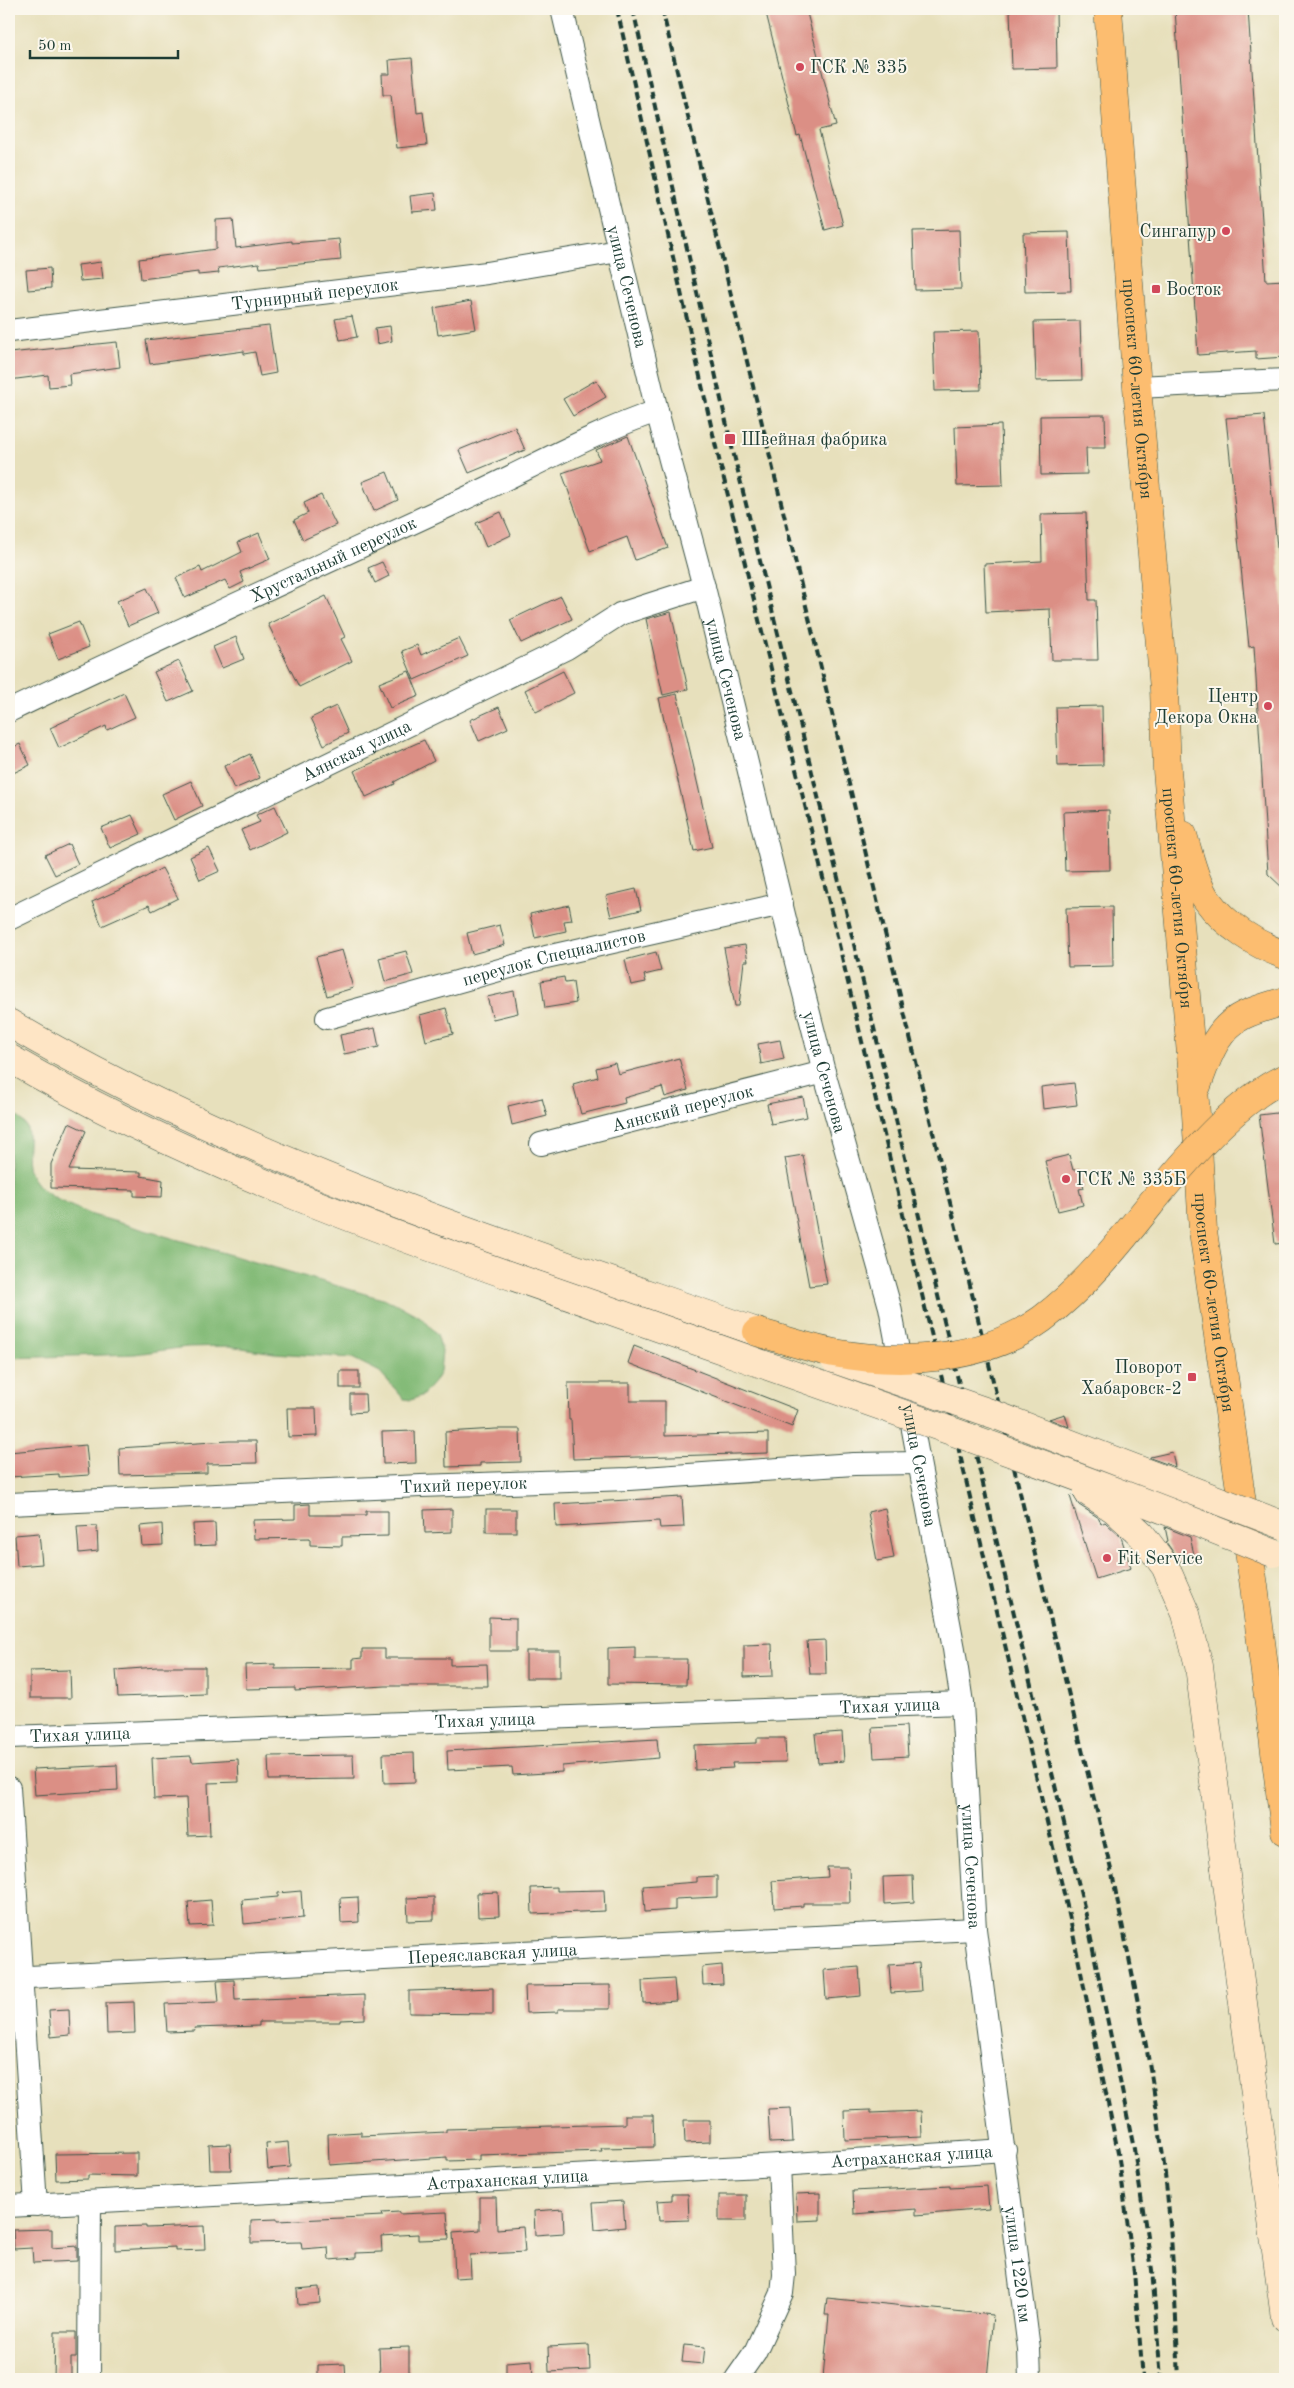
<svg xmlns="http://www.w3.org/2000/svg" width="1294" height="2388" font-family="'Old Standard TT',serif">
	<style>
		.forest { fill: #84bb78; stroke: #527c56 }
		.building { fill: #db8f85 }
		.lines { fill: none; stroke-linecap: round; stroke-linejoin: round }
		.minor-casing { stroke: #3d5548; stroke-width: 24 }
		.secondary-casing { stroke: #3d5548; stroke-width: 29 }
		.trunk-casing { stroke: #3d5548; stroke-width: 29 }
		.minor { stroke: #fff; stroke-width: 22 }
		.secondary { stroke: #fee5c5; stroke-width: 28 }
		.trunk { stroke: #fcbd6f; stroke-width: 28 }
		.rail { stroke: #1f3d34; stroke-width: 4; stroke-dasharray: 8 4; stroke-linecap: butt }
		.secondary-bridge-casing { stroke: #3d5548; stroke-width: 29; stroke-linecap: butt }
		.trunk-bridge-casing { stroke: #3d5548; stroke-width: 29; stroke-linecap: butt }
		.secondary-bridge { stroke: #fee5c5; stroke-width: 28 }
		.trunk-bridge { stroke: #fcbd6f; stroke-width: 28 }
		.poi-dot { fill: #d1495b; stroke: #fbf7ec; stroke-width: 2 }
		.labels { text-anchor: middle; stroke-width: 4; stroke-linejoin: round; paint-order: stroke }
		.poi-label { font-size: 18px; fill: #1f3d34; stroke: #fbf7ec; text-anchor: start }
		.street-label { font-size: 18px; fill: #1f3d34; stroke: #fbf7ec }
	</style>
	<rect width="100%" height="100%" fill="#fbf7ec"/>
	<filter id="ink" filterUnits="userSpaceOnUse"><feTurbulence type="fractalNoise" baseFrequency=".02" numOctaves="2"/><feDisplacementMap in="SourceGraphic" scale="10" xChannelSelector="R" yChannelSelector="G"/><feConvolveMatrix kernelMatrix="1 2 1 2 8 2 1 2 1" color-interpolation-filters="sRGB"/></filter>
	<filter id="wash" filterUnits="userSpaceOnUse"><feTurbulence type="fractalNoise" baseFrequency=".0096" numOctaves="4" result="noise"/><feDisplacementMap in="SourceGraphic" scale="20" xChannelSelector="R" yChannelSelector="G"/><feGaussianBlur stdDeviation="1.12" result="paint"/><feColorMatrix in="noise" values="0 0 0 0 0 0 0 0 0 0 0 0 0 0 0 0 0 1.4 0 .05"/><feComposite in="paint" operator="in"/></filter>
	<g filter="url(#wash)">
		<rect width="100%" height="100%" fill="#e7e0bc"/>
		<!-- forest -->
		<path class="forest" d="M9 1111C14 1114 20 1118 24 1123 34 1135 22 1158 31 1175 41 1196 70 1205 89 1214L393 1302 422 1318 437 1334 442 1351 440 1372 435 1381 423 1395 411 1400 404 1399 380 1372 352 1358 274 1353 229 1346 187 1347 135 1354 9 1358Z"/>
		<g id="blocks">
			<!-- building -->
			<g class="building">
				<polygon points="765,9 806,9 836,126 819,130 843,225 825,230 800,135 797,136"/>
				<polygon points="1056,9 1057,68 1012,69 1010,10"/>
				<polygon points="1175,9 1248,9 1266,281 1285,280 1285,357 1256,359 1256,351 1198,355"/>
				<polygon points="412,58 417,113 423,112 427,145 397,148 391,95 383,95 382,74 390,74 389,60"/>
				<polygon points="435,193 437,210 412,212 410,196"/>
				<polygon points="233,219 236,248 292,241 292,243 339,239 341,260 260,268 259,263 218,268 219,273 198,275 198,272 141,279 139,259 216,249 216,220"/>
				<polygon points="959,230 961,289 915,290 913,231"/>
				<polygon points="1069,232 1071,291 1025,292 1023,233"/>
				<polygon points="101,262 103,279 80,281 78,265"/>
				<polygon points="50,268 51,288 28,290 26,270"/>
				<polygon points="471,301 476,329 438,335 434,308"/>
				<polygon points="352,316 357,337 340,340 335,319"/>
				<polygon points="1080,321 1082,380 1036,381 1034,322"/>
				<polygon points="269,326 276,373 260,376 255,352 244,354 244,351 150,364 146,340"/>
				<polygon points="390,326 392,341 377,344 375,328"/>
				<polygon points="979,331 981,390 935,391 933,332"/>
				<polygon points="117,342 120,367 69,374 70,385 49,387 48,375 9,380 9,353"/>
				<polygon points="596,380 606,397 573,416 563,399"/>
				<polygon points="1105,415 1106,448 1086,448 1087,474 1041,475 1040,416"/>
				<polygon points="1264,415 1285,629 1285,890 1268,874 1254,646 1249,647 1226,418"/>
				<polygon points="1001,425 1003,485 957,486 955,427"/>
				<polygon points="515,427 525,450 469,473 459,450"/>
				<polygon points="628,436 668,548 635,560 627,537 590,551 562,473 600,460 596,450"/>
				<polygon points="387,472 398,500 374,511 362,482"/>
				<polygon points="321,495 336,525 303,540 294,520 308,513 304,503"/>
				<polygon points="501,512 511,535 486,547 476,523"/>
				<polygon points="1086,513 1089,600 1096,600 1098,660 1052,660 1050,609 986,612 984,564 1042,561 1041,514"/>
				<polygon points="259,533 270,559 240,572 244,582 230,589 225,580 185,598 176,578 200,567 202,572 242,552 238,542"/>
				<polygon points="382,562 389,576 375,583 368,568"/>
				<polygon points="147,588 158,613 128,626 117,601"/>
				<polygon points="326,596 345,637 341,639 352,661 299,687 268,624"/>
				<polygon points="561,596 572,619 521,643 510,620"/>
				<polygon points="671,612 688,689 663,695 646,619"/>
				<polygon points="79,622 89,647 58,659 48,634"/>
				<polygon points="236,637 244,659 222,668 213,647"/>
				<polygon points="459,638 468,656 414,680 402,651 417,645 421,655"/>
				<polygon points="179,661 193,691 168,702 154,672"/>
				<polygon points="409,671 419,696 390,708 379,683"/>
				<polygon points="563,671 574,693 536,712 525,690"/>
				<polygon points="124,693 135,717 107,730 106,726 59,748 50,728"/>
				<polygon points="677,694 712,847 694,851 659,698"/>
				<polygon points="336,706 348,733 324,745 311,718"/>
				<polygon points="1102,706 1103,765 1058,766 1056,707"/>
				<polygon points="499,707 508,728 479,741 470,720"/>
				<polygon points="424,740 434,761 394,782 395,784 366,797 354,771"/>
				<polygon points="20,744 30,765 9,775 9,749"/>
				<polygon points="250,754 260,778 234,789 224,766"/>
				<polygon points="191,781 202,806 174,820 162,794"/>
				<polygon points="275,806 287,832 250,850 241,830 260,822 256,815"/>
				<polygon points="1109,810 1110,870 1065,871 1063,812"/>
				<polygon points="132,815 141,834 110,848 101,828"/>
				<polygon points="69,844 78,864 55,875 45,855"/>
				<polygon points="209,848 220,871 200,880 190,857"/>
				<polygon points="162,868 178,898 152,911 149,905 102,926 92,902 137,882"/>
				<polygon points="636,889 641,910 611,917 606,896"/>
				<polygon points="569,905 572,920 564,921 566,931 535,938 530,914"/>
				<polygon points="1112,907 1113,966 1068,967 1066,908"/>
				<polygon points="500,925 505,945 472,954 467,933"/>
				<polygon points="745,945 748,961 744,961 739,1006 735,1006 724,948"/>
				<polygon points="342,950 353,988 327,996 316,957"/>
				<polygon points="406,951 413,974 385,982 379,958"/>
				<polygon points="656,952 661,971 644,975 646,982 631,985 625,960"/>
				<polygon points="564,977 565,983 573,982 576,1003 545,1008 541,981"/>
				<polygon points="514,991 518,1013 493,1019 487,997"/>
				<polygon points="446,1008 453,1034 426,1041 420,1015"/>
				<polygon points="375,1028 379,1047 344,1054 340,1035"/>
				<polygon points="780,1040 784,1059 761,1064 758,1044"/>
				<polygon points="679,1058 688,1090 665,1097 662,1087 624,1098 625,1103 581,1114 573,1084 598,1077 596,1068 615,1063 618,1074"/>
				<polygon points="1074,1083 1077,1105 1043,1109 1041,1087"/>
				<polygon points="803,1097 807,1117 771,1124 767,1104"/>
				<polygon points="542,1098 547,1116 512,1125 508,1106"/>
				<polygon points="1285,1112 1285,1243 1275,1244 1259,1115"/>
				<polygon points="69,1123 86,1131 69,1170 141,1172 141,1176 163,1180 162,1197 134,1196 134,1190 51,1188 51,1164"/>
				<polygon points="803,1155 827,1284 809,1286 785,1158"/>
				<polygon points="1069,1155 1073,1170 1079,1169 1084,1188 1079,1189 1083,1205 1058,1211 1045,1161"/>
				<polygon points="634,1346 798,1410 792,1427 628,1363"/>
				<rect x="340" y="1371" width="19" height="17"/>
				<polygon points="568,1383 630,1383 630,1401 665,1401 665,1436 768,1433 768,1453 573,1459 571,1420 569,1420"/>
				<polygon points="350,1394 365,1394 366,1412 350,1413"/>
				<polygon points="287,1408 316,1408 317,1436 288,1437"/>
				<polygon points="1065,1414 1069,1427 1049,1419"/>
				<polygon points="496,1429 520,1429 521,1462 480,1463 480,1466 446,1467 445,1432"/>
				<polygon points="415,1431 416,1463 383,1464 382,1432"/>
				<polygon points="229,1441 256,1441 257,1463 207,1464 207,1473 120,1475 119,1448"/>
				<polygon points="86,1445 89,1475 59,1477 59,1474 9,1477 9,1452"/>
				<polygon points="1172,1452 1175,1467 1150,1458 1150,1457"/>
				<polygon points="1073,1495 1079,1505 1099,1518 1101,1524 1105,1522 1121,1537 1131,1568 1096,1579 1070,1496"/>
				<polygon points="682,1497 684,1527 660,1528 659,1521 556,1527 555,1504"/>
				<polygon points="310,1504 310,1515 366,1515 366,1511 388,1511 388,1536 342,1537 342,1546 310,1545 310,1538 254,1539 253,1520 295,1519 295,1505"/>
				<polygon points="885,1508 894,1558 877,1561 868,1512"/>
				<polygon points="452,1509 452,1532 425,1533 424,1510"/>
				<rect x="486" y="1509" width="30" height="23"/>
				<polygon points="215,1523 216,1545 194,1546 193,1524"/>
				<polygon points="162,1524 163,1545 142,1546 140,1526"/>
				<polygon points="97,1526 98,1551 79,1553 77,1527"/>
				<polygon points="1165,1527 1190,1537 1195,1559 1180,1562 1166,1542 1168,1541"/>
				<polygon points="39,1533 42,1564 17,1566 15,1535"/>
				<polygon points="489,1617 516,1618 516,1651 489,1651"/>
				<polygon points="825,1640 826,1674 810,1674 807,1641"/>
				<polygon points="772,1644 773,1676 744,1677 744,1645"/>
				<polygon points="635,1647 635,1659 687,1659 686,1685 608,1684 608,1648"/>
				<polygon points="362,1649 385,1649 385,1658 450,1658 450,1665 487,1664 488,1686 386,1686 295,1691 295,1688 246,1689 245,1665 275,1664 275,1669 353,1668 353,1659 362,1658"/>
				<rect x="526" y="1651" width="34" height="27"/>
				<polygon points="157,1667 205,1667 205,1694 118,1697 116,1670"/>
				<polygon points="70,1670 71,1698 30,1698 30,1671"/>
				<polygon points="906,1726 908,1756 874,1758 872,1728"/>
				<polygon points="842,1732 844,1761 818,1763 815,1734"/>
				<polygon points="757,1738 785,1738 786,1762 732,1763 733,1768 695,1770 694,1745 757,1743"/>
				<polygon points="657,1739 659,1758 562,1766 562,1772 513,1775 512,1767 448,1770 447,1751"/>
				<polygon points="414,1753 415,1782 384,1783 383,1754"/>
				<polygon points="353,1755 354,1779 269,1780 268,1756"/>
				<polygon points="191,1756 192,1762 238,1759 239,1782 208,1783 210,1835 188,1836 186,1798 154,1799 152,1758"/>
				<polygon points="117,1765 118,1790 35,1795 33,1769"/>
				<polygon points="827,1867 849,1867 850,1903 803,1903 803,1906 774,1908 772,1881 828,1877"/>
				<polygon points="717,1876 717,1897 675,1899 675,1910 645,1912 643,1886 697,1882 697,1877"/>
				<polygon points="913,1876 914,1902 884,1904 883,1877"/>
				<polygon points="557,1887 557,1891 604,1890 605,1911 532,1914 531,1888"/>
				<polygon points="301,1891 303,1918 244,1924 242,1900 278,1897 278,1893"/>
				<polygon points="498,1892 499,1916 478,1917 477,1893"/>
				<polygon points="358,1897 359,1922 341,1923 340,1898"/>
				<polygon points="434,1897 434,1920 408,1921 407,1898"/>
				<polygon points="211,1900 213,1925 190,1926 188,1902"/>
				<polygon points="919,1963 921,1991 891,1993 889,1965"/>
				<polygon points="722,1965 723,1984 703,1985 702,1967"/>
				<polygon points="859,1967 861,1996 826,1999 824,1970"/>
				<polygon points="674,1979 676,2001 643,2003 642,1981"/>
				<polygon points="234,1980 235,2000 365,1995 365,2019 340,2020 340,2022 259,2022 259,2026 194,2028 195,2031 167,2032 165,2004 219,2002 217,1981"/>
				<polygon points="610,1985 610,2009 558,2009 558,2012 526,2013 525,1986"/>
				<polygon points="493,1988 493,2014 409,2013 409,1991"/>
				<polygon points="134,2002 135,2033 107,2034 106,2003"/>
				<polygon points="69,2009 70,2035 51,2037 49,2010"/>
				<polygon points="791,2108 793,2142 770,2143 768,2109"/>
				<polygon points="871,2110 871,2113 921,2111 922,2137 845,2140 844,2111"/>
				<polygon points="625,2115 653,2115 654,2147 601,2148 602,2151 479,2155 479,2160 447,2161 447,2157 329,2165 328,2134 361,2132 361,2136 446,2132 446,2129 625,2124"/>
				<polygon points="684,2120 710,2120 710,2142 685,2143"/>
				<polygon points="288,2142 290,2167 268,2169 266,2144"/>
				<polygon points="230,2144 231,2170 210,2170 209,2145"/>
				<polygon points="137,2153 137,2176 88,2175 88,2179 56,2180 55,2154"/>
				<polygon points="950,2186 950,2188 987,2186 989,2209 916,2215 916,2209 854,2214 853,2191"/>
				<polygon points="820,2193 820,2220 797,2221 796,2194"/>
				<polygon points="672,2194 688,2194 689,2220 659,2221 657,2201 672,2200"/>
				<rect x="719" y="2195" width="27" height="26"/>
				<polygon points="480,2197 496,2197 497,2229 523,2227 525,2252 470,2255 471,2277 455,2278 453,2232 480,2230"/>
				<polygon points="623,2201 625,2227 595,2230 593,2203"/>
				<polygon points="563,2209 564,2233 535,2235 534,2211"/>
				<polygon points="399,2212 399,2214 447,2212 449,2239 418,2240 418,2234 381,2236 382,2252 356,2253 356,2258 329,2260 328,2247 302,2249 301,2242 251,2243 251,2220 277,2219 277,2221 383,2216 382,2213"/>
				<polygon points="146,2226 146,2228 204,2226 205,2250 175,2251 175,2247 115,2250 115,2227"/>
				<polygon points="52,2229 52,2248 77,2246 77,2261 33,2263 32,2248 14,2249 13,2230"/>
				<polygon points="319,2287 320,2303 298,2305 297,2289"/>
				<polygon points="827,2298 993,2315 987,2379 823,2378 829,2315 825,2315"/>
				<polygon points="55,2332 76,2332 76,2358 71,2358 71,2379 54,2379"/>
				<polygon points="589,2345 590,2370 549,2372 548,2347"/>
				<polygon points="684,2345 705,2347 703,2364 682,2362"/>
				<polygon points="409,2347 409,2376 380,2377 379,2348"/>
				<polygon points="532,2360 533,2377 506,2378 506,2362"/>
				<polygon points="345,2364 346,2379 318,2379 318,2365"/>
			</g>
		</g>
	</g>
	<g filter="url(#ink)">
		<use href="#blocks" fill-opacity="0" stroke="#3d5548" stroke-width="1"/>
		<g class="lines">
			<!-- minor casing -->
			<g class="minor-casing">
				<g id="minor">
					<path id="s1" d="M562 9 657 411 704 587 787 927 824 1072 890 1307 954 1649 962 1703 975 1929 1029 2349 1030 2379"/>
					<path id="s2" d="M9 331 487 273 619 251"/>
					<polyline points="1137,387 1285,380"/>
					<path id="s3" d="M9 711C157 640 306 572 455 503 522 473 587 435 657 411"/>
					<path id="s4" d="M9 919 567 648 620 614 704 587"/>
					<path id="s5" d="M327 1018 546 957 782 904"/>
					<path id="s6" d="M541 1144 824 1072"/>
					<path id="s7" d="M9 1504 421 1486 629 1479 854 1464 919 1463"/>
					<path id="s8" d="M9 1737 962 1703"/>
					<path d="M9 1788C17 1927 28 2066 36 2205"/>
					<path id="s9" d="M9 1978 975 1929"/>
					<path id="s10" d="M9 2206 779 2165 1005 2150"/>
					<polyline points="89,2379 90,2202"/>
					<polyline points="736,2379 755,2352 782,2293 784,2274 779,2165"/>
				</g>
			</g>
			<!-- secondary casing -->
			<g class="secondary-casing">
				<g id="secondary">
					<path d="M9 1023C244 1162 501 1242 757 1332"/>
					<polyline points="1225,1868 1285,2318"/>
				</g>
			</g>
			<!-- trunk casing -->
			<g class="trunk-casing">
				<g id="trunk">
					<path id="s11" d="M1108 9 1137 387 1164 689 1167 770 1196 1114 1203 1231 1254 1586 1285 1831"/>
					<path d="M1183 835C1189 854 1195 884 1207 900 1225 925 1256 945 1285 955"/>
					<path d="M1197 1086C1207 1059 1216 1028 1244 1015 1257 1009 1272 1005 1285 1001"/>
				</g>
			</g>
			<!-- minor -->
			<use href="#minor" class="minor"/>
			<!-- secondary -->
			<use href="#secondary" class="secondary"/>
			<!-- trunk -->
			<use href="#trunk" class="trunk"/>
			<!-- rail -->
			<g class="rail">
				<polyline points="617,9 715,443 827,894 1070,1919 1118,2152 1134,2272 1143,2379"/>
				<polyline points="633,9 730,439 841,890 1086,1915 1134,2149 1152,2270 1161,2379"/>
				<path d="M662 9 1113 1878C1130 1966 1150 2053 1161 2142 1172 2221 1175 2300 1179 2379"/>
			</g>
			<!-- secondary-bridge casing -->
			<g class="secondary-bridge-casing">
				<g id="secondary-bridge">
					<path d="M9 1058C197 1168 401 1238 606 1309 829 1388 1054 1464 1273 1553"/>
					<polyline points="834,1359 993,1414 1285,1526"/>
					<polyline points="1088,1492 1114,1509 1141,1534 1165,1566 1186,1614 1199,1666 1225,1868"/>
				</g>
			</g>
			<!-- trunk-bridge casing -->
			<g class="trunk-bridge-casing">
				<path id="trunk-bridge" d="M757 1332C782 1339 808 1348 834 1353 902 1365 984 1361 1042 1319 1090 1283 1127 1233 1165 1186 1196 1149 1241 1098 1285 1078"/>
			</g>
			<!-- secondary-bridge -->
			<use href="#secondary-bridge" class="secondary-bridge"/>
			<!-- trunk-bridge -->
			<use href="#trunk-bridge" class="trunk-bridge"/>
		</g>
	</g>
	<!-- markers -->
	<g class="poi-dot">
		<circle cx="800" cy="67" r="5"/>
		<circle cx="1226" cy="231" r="5"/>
		<rect x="1151" y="284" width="10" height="10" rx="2.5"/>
		<rect x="724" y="433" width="12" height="12" rx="2.5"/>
		<circle cx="1268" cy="706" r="5"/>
		<circle cx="1066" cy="1179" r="5"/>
		<rect x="1187" y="1372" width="10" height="10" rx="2.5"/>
		<circle cx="1107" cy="1558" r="5"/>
	</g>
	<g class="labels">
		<!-- poi labels -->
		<g class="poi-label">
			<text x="810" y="73">ГСК № 335</text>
			<text x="1216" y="237" text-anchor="end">Сингапур</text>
			<text x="1166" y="295">Восток</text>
			<text x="741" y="445">Швейная фабрика</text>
			<text x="1258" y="702" text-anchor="end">Центр<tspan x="1258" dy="21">Декора Окна</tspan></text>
			<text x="1076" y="1185">ГСК № 335Б</text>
			<text x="1182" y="1373" text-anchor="end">Поворот<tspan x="1182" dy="21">Хабаровск-2</tspan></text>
			<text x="1117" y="1564">Fit Service</text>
		</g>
		<!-- street labels -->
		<g class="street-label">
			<text dy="6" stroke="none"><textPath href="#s1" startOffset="285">улица Сеченова</textPath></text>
			<text dy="6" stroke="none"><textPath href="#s2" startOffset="308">Турнирный переулок</textPath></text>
			<text dy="6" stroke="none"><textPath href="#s11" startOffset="381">проспект 60-летия Октября</textPath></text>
			<text dy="6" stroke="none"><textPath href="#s3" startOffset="358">Хрустальный переулок</textPath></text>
			<text dy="6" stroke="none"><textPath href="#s1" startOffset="690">улица Сеченова</textPath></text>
			<text dy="6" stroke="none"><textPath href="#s4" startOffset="386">Аянская улица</textPath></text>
			<text dy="6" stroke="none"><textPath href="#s11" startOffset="892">проспект 60-летия Октября</textPath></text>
			<text dy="6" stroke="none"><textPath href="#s5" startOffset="235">переулок Специалистов</textPath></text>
			<text dy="6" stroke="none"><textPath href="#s1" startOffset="1095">улица Сеченова</textPath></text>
			<text dy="6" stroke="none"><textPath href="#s6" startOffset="146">Аянский переулок</textPath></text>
			<text dy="6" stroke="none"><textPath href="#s11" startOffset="1298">проспект 60-летия Октября</textPath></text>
			<text dy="6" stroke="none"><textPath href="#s1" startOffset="1500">улица Сеченова</textPath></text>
			<text dy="6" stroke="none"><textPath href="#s7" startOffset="455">Тихий переулок</textPath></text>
			<text dy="6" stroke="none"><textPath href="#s8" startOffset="881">Тихая улица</textPath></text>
			<text dy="6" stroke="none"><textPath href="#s8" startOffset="476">Тихая улица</textPath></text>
			<text dy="6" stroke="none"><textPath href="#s8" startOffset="71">Тихая улица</textPath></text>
			<text dy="6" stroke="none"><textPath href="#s1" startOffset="1905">улица Сеченова</textPath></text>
			<text dy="6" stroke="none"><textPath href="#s9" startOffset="484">Переяславская улица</textPath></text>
			<text dy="6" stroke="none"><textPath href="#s10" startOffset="904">Астраханская улица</textPath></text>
			<text dy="6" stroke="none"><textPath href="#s10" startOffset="499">Астраханская улица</textPath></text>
			<text dy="6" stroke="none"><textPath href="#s1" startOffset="2306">улица 1220 км</textPath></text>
		</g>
	</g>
	<!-- margin -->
	<rect width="1294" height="2388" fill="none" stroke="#fbf7ec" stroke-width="30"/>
	<!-- scale -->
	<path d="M30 50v8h148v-8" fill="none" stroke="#1f3d34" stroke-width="2.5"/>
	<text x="38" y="50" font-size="15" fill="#1f3d34" stroke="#fbf7ec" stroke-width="4" paint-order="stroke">50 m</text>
</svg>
